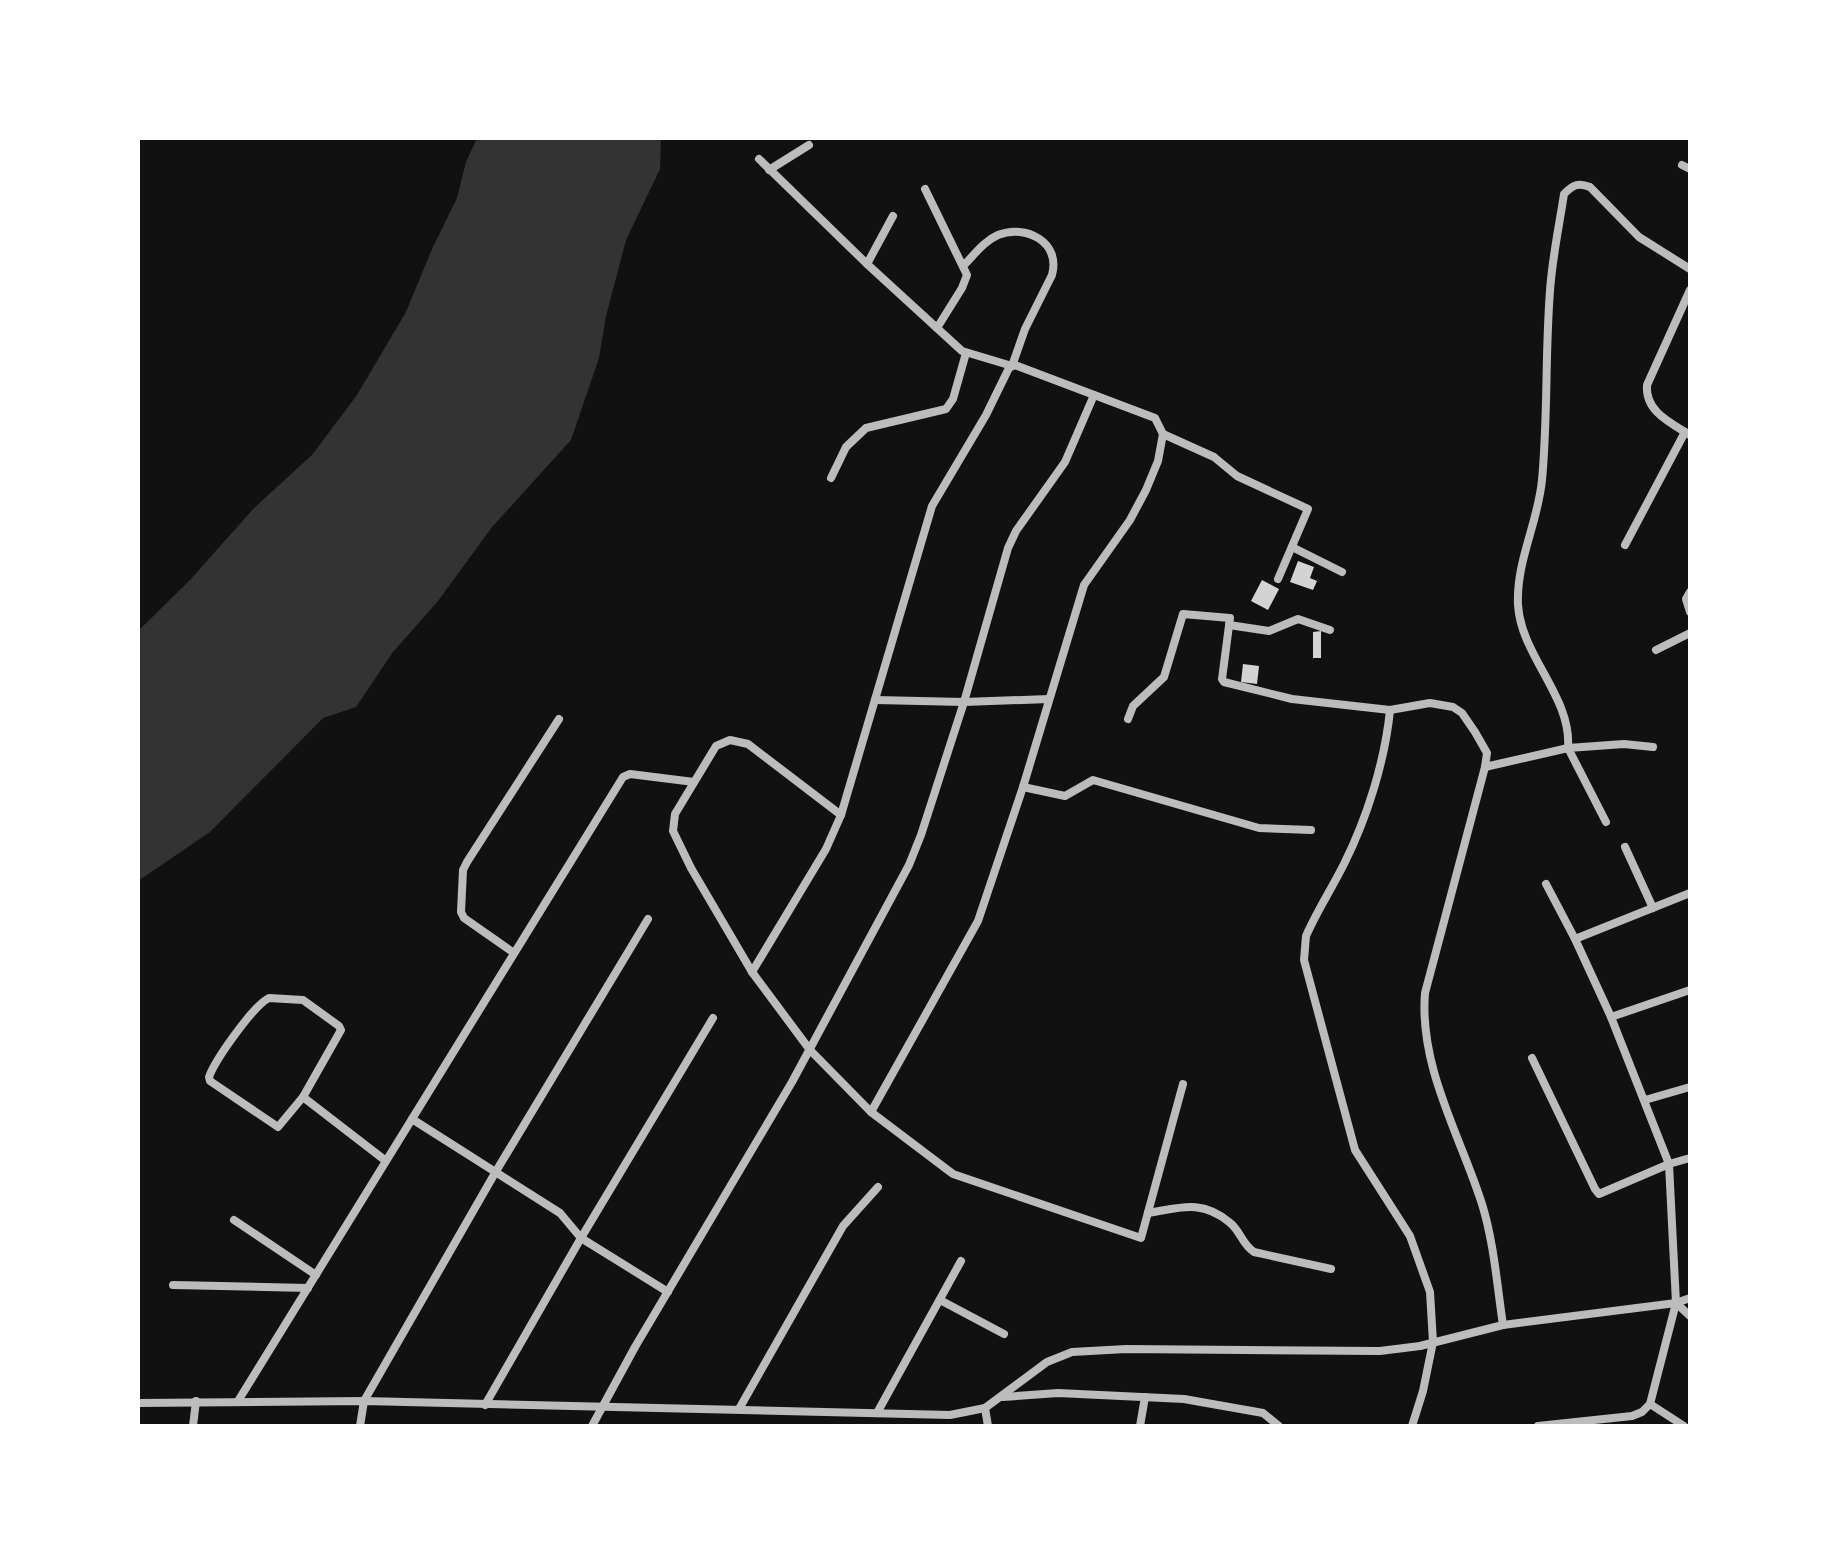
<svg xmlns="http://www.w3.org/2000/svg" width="1828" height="1564" font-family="Quicksand,sans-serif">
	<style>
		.water { fill: #333 }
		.building { fill: #d3d3d3 }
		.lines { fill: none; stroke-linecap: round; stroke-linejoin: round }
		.minor { stroke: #bcbcbc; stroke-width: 8 }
	</style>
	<rect width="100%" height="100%" fill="#111"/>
	<!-- water -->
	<polygon class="water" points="477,138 661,138 660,169 626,240 606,316 599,358 571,440 492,527 438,601 393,652 356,707 323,718 210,832 138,881 138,631 190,580 254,508 312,455 357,395 406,312 432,249 457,198 466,162"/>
	<!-- building -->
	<g class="building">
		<polygon points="1298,561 1314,567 1310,578 1317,581 1313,590 1290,582"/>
		<polygon points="1262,580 1279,589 1268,610 1251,601"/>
		<polygon points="1321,631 1321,658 1313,658 1313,632"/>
		<polygon points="1243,664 1259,666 1257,684 1241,682"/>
	</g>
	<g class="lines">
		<!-- minor -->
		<g class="minor">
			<path d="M759 159 867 264 962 351 1012 366 1025 329 1052 275C1061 242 1026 224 998 235 984 241 975 254 964 265"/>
			<polyline points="1682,165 1690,169"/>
			<polyline points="769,170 809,145"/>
			<polyline points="925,189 967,275 962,288 937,328"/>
			<polyline points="867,264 893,216"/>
			<path d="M1690 290 1647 385C1645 411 1669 422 1690 435"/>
			<polyline points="1163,434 1214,457 1237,476 1308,509 1278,579"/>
			<polyline points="831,478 846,447 866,428 946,409 953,399 966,353"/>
			<polyline points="1625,545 1685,432"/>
			<polyline points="1292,547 1342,572"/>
			<polyline points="1690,592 1686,599 1690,612"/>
			<polyline points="1229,625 1269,631 1298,619 1330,630"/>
			<polyline points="1656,650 1690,633"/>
			<polyline points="875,700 964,702 1049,699"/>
			<path d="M1390 710C1385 761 1367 818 1344 864 1332 888 1317 911 1306 936L1304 960 1355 1150 1410 1236 1430 1292 1433 1342 1423 1391 1412 1426"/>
			<path d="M1128 719 1133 706 1164 677 1183 614 1230 618 1222 679 1224 682 1292 699 1390 710 1430 703 1453 707 1462 713 1475 732 1487 753 1485 767 1425 993C1419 1067 1460 1135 1482 1204 1494 1243 1497 1285 1503 1325"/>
			<path d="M1485 767 1568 748C1572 697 1521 656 1518 605 1516 561 1538 523 1542 480 1548 417 1545 354 1550 291 1552 259 1559 227 1564 194 1573 185 1578 182 1590 187L1639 237 1690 269"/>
			<polyline points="1023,787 1065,796 1093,780 1259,828 1311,830"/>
			<polyline points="841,815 748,744 730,740 716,746 675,814 673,831 691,868 752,972 810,1050 871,1112 953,1174 1141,1238 1183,1084"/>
			<polyline points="1606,822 1568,748 1624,744 1653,747"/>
			<polyline points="1625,847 1653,908"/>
			<polyline points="1546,884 1575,939"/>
			<polyline points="514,953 464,918 461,912 463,870 467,862 559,719"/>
			<polyline points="752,972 826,849 841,815 932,506 986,415 1009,368 1015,365 1155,418 1163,434 1158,461 1146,490 1130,520 1084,585 1023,787 978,921 871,1112"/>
			<path d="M269 998 303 1000 339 1026 341 1030 303 1097 278 1127 210 1081 209 1077C215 1060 253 1006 269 998Z"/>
			<polyline points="1611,1017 1690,990"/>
			<polyline points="1532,1058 1595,1189 1599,1194 1669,1164 1690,1158"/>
			<polyline points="303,1097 386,1161"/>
			<polyline points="1645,1100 1690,1087"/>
			<polyline points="412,1119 560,1213 581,1238 668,1292"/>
			<path d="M1148 1213C1180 1208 1201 1199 1229 1222 1241 1231 1241 1243 1254 1252L1331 1269"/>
			<polyline points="234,1220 316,1275"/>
			<polyline points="173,1285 308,1288"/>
			<polyline points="940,1300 1004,1334"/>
			<polyline points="1676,1303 1690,1316"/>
			<polyline points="1003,1397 1058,1393 1184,1399 1263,1413 1279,1426"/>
			<polyline points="238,1401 623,777 630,774 694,782"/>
			<polyline points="138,1403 364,1401 950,1415 985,1408 1047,1362 1072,1352 1126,1349 1380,1351 1420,1346 1503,1325 1676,1303 1690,1298"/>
			<polyline points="1650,1404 1684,1426"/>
			<polyline points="485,1405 581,1238 713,1018"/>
			<polyline points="985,1408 988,1426"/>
			<polyline points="739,1409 843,1226 878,1187"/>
			<polyline points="877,1413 961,1261"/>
			<polyline points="193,1426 196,1401"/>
			<polyline points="360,1426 364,1401 495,1173 648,919"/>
			<polyline points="592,1426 635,1347 792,1082 909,865 921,835 964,702 1008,548 1016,531 1065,462 1094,395"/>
			<polyline points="1140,1426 1145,1397"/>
			<polyline points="1538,1426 1632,1416 1642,1412 1650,1404 1676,1303 1669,1164 1611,1017 1575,939 1690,893"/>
		</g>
	</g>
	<!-- border -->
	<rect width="1828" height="1564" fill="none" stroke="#ffffff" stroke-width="280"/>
</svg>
